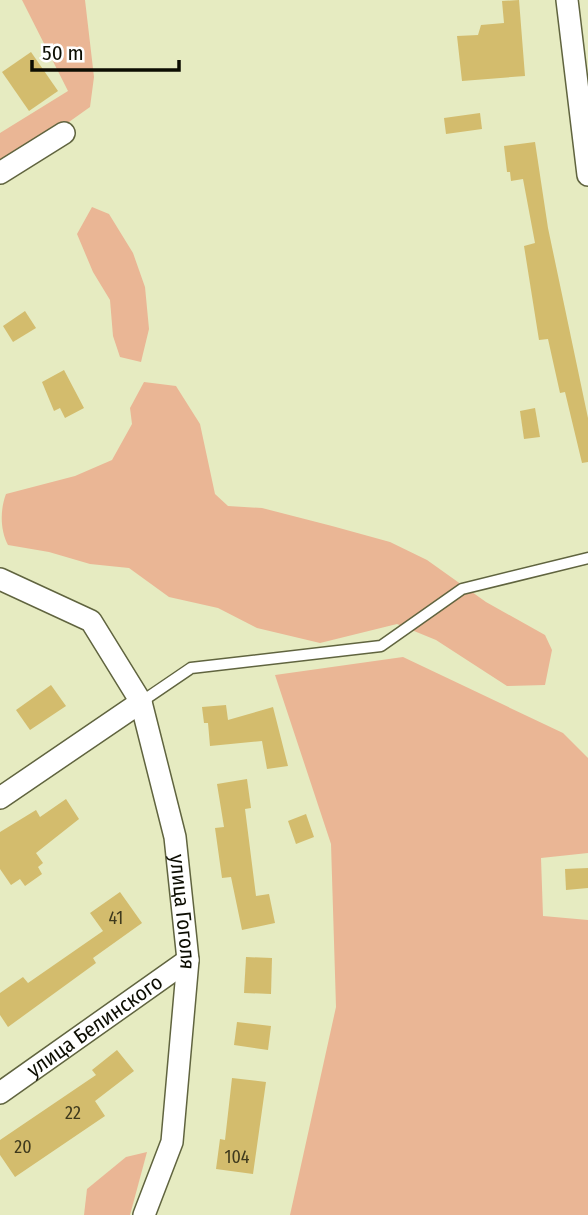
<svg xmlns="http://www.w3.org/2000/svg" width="588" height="1215" font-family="'Fira Sans Condensed',sans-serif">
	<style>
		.green { fill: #eab695 }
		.building { fill: #d3bc6d }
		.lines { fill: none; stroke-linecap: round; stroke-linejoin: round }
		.service-casing { stroke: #60643f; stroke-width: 13 }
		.minor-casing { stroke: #60643f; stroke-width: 24 }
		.service { stroke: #fff; stroke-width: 10 }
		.minor { stroke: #fff; stroke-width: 21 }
		.labels { text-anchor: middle; stroke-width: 5; stroke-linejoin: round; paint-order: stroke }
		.number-label { font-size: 18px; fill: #3e391d }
		.street-label { font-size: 21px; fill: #0c0d02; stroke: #fff }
	</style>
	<rect width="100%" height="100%" fill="#e6ebc1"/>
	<!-- green -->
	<g class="green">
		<polygon points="22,0 85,0 94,77 90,107 0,171 0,133 68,91"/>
		<polygon points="92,207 109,214 133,253 145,287 149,329 141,362 120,357 113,336 110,300 93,272 77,234"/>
		<path d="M144 382 176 386 200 424 215 494 228 506 262 508 332 526 390 542 427 560 486 602 545 635 552 650 545 685 507 686 436 640 397 624 320 643 257 628 218 608 169 597 129 568 90 564 49 552 8 545C0 530 0 510 6 494L75 476 112 460 132 424 130 408Z"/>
		<polygon points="403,657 563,733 588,758 588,853 541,858 543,916 588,920 588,1215 290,1215 336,1007 331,844 275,675"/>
		<polygon points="147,1152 130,1215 84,1215 87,1189 126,1157"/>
	</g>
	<!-- building -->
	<g class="building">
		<polygon points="519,0 525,76 462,81 457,36 478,35 481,25 504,23 502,1"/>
		<polygon points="31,52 58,91 29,111 2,72"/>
		<polygon points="480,113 482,129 446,134 444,118"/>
		<polygon points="535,142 548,228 588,418 588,462 582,463 565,392 560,393 548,339 539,340 524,246 535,243 523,179 511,181 510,172 507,172 504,146"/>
		<polygon points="25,311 36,328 13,342 3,326"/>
		<polygon points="64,370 84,408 65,418 60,408 54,411 42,382"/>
		<polygon points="535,408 540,437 524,439 520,411"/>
		<polygon points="51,685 66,706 30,730 16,710"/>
		<polygon points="226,705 228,720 273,707 288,766 267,769 262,741 210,746 208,723 204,723 202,707"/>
		<polygon points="247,779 251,808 245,809 256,896 269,894 275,923 242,930 231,877 222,878 215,828 224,827 217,784"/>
		<polygon points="66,799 79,819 36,853 43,863 38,867 42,874 25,886 20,879 11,885 0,869 0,832 36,810 40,817"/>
		<polygon points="306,814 314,837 296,844 288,821"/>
		<polygon points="588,868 588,888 566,890 565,869"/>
		<polygon points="120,892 142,923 93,958 96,963 8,1027 0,1015 0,993 23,977 28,983 103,931 90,913"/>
		<polygon points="246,957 272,958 271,994 244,993"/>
		<polygon points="237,1022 271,1026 268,1050 234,1045"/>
		<polygon points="117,1050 134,1071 95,1101 105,1116 15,1177 0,1155 0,1140 96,1075 92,1070"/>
		<polygon points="232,1078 266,1082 253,1174 216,1169 220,1139 225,1140"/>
	</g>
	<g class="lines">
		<!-- service casing -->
		<g class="service-casing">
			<polyline id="service" points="141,702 191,668 381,646 462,589 588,558"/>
		</g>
		<!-- minor casing -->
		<g class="minor-casing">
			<g id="minor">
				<polyline points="567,0 588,175"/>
				<polyline points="0,173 64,133"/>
				<path id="s1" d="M0 579 91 621 141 702 175 837 188 960 172 1142 144 1215"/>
				<polyline points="0,798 141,702"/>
				<path id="s2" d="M0 1093 188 960"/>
			</g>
		</g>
		<!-- service -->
		<use href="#service" class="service"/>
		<!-- minor -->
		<use href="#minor" class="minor"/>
	</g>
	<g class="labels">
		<!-- number labels -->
		<g class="number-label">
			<text x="116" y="924">41</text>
			<text x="73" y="1119">22</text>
			<text x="23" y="1153">20</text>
			<text x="237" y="1163">104</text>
		</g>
		<!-- street labels -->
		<g class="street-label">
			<text dy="7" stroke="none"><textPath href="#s1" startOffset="410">улица Гоголя</textPath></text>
			<text dy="7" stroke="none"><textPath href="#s2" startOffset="116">улица Белинского</textPath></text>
		</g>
	</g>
	<!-- scale -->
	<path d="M32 60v10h147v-10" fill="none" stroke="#0c0d02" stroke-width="3.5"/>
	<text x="42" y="60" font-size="21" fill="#0c0d02" stroke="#ffffff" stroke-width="5" paint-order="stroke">50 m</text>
</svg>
